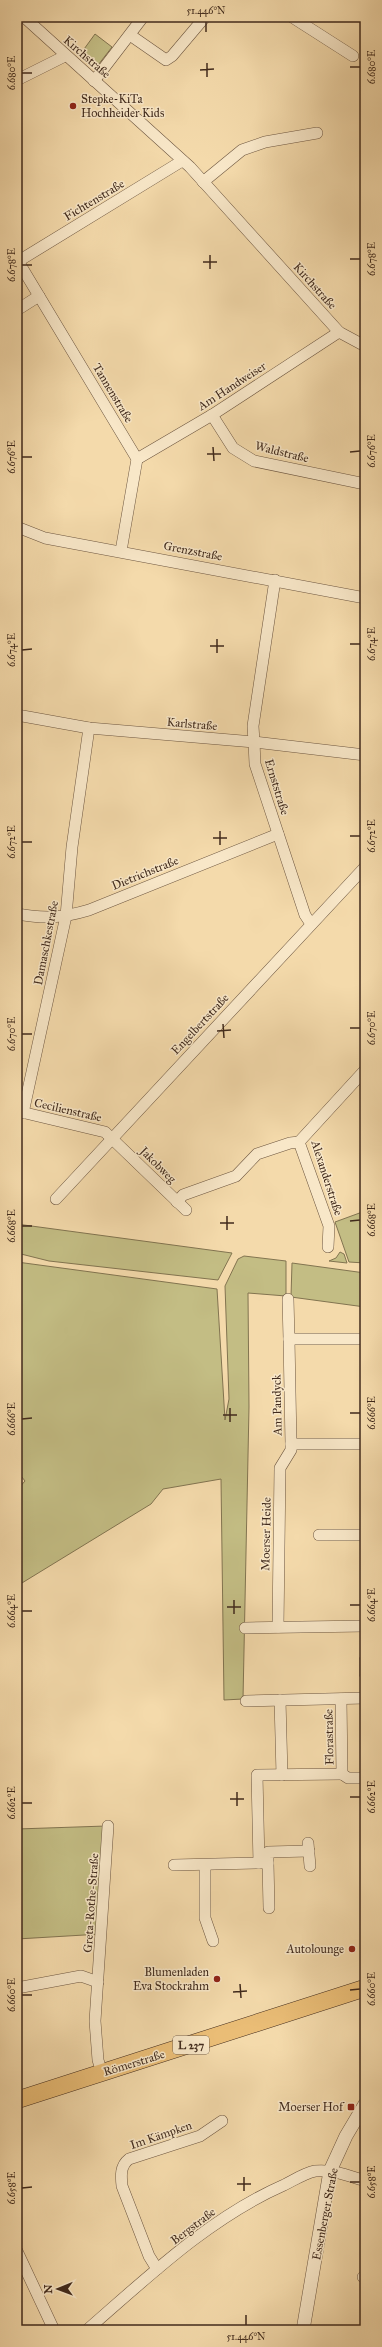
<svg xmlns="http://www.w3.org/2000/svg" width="382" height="2347" font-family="'IM FELL Great Primer',serif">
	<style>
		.green { fill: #c3bd84; stroke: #827450 }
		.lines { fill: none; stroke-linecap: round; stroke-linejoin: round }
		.minor-casing { stroke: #6d5640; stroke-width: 12 }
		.tertiary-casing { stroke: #6d5640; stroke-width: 14 }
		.primary-casing { stroke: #402a1c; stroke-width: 18 }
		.minor { stroke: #f8e7c8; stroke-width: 11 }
		.tertiary { stroke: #f8e7c8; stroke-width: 13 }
		.primary { stroke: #eabd76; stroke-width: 17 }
		.ticks { fill: none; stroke: #402a1c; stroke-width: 1.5 }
		.poi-dot { fill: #8f2418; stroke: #f8e7c8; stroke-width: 1.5 }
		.labels { text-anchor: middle; stroke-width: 3; stroke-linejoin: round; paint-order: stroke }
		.shield { fill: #f8e7c8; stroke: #776350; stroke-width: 1 }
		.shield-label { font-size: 11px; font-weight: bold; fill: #402a1c }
		.street-label { font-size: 12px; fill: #402a1c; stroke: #f8e7c8 }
		.poi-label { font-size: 12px; fill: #402a1c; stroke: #f8e7c8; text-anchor: end }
		.neatline { fill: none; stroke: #402a1c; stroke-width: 1.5 }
		.ticks-label { font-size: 10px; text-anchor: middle; fill: #402a1c }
	</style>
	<rect width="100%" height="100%" fill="#f4daab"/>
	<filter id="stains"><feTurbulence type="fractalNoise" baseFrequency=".005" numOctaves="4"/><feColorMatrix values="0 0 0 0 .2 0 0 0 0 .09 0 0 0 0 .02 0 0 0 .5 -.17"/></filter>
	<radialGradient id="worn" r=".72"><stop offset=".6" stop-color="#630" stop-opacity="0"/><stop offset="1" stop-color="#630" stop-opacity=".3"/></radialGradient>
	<!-- green -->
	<g class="green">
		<polygon points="95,34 112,47 95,69 79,56"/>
		<polygon points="365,1211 365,1263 349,1262 335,1222"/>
		<polygon points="17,1224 24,1225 232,1253 218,1280 49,1261 17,1253"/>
		<polygon points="340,1252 344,1254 347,1263 329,1261 336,1258"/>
		<polygon points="244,1256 286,1261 286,1296 248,1293 249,1407 243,1699 224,1700 221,1479 163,1489 151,1504 17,1586 17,1490 25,1481 17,1471 17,1262 217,1289 225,1420 229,1399 225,1286 238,1259"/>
		<polygon points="292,1263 365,1273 365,1307 291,1297"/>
		<polygon points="106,1826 101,1934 17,1939 17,1829"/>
	</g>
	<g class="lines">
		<!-- minor casing -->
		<g class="minor-casing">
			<g id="minor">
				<polyline points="24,17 190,167 339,332 365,346"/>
				<polyline points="292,17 353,56"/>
				<polyline points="130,35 166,60 172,56 205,17"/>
				<polyline points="17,80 65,56"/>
				<polyline points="94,81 143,17"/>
				<polyline points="203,182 242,150 265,142 317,133"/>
				<polyline points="18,261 137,459 121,551"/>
				<polyline points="17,262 182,161"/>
				<polyline points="17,310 39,296"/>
				<polyline points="212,415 233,448 254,461 365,484"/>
				<polyline points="137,459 212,415 339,332"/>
				<polyline points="17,527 45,538 365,598"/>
				<polyline points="275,580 253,726 254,742 255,764 305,915 311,924"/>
				<polyline points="17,715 89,728 254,742 365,755"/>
				<path d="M17 914C45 919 62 918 89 910L278 834"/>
				<polyline points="17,1111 105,1132 186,1210"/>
				<polyline points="23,1113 66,916 72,847 89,728"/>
				<polyline points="56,1199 365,867"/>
				<polyline points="177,1202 183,1195 236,1176 257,1154 290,1143 299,1142"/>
				<polyline points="328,1247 329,1226 299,1142 365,1070"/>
				<polyline points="288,1299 289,1339"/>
				<polyline points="365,1339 289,1339 291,1444 365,1444"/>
				<polyline points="319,1535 365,1535"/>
				<polyline points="278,1627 280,1468 291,1450 291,1444"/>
				<polyline points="245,1628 365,1626"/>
				<polyline points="365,1660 365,1674"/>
				<polyline points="280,1700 282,1775"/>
				<polyline points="246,1701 365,1698"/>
				<polyline points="342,1774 348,1778 365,1778"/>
				<polyline points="308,1843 310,1866"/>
				<polyline points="259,1863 268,1863 269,1908"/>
				<polyline points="268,1863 268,1852 309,1851"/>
				<polyline points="174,1865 259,1863 257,1775 342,1774 341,1699"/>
				<polyline points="205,1865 205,1918 213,1941"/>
				<polyline points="17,1988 81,1976 98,1982"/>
				<polyline points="102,2073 98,2060 95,2021 108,1826"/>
				<polyline points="17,2251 54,2330"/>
				<path d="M157 2269 149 2256 122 2186C121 2176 120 2166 129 2159L200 2136 222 2121"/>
				<polyline points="363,2277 365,2276"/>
				<path d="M87 2330C148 2277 209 2218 284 2185 294 2180 305 2173 315 2171 333 2169 349 2176 365 2181"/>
			</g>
		</g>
		<!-- tertiary casing -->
		<g class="tertiary-casing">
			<polyline id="tertiary" points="303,2330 330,2171 346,2136 365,2104"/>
		</g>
		<!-- primary casing -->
		<g class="primary-casing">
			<polyline id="primary" points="17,2100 365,1988"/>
		</g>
		<!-- minor -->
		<use href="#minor" class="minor"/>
		<!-- tertiary -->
		<use href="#tertiary" class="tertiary"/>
		<!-- primary -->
		<use href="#primary" class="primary"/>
	</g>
	<!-- ticks -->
	<path class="ticks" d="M206 22V32M207 63V77M350 67H360M200 70 214 69M22 73H32M210 255V269M350 259H360M203 262H217M22 265H32M213 447 214 461M350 452 360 451M207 454H221M22 457H32M217 639V653M350 644H360M210 646H224M22 650 32 649M220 831V845M350 836H360M213 838H227M22 842H32M223 1024 224 1038M350 1028H360M217 1031 231 1030M22 1034H32M227 1216V1230M350 1221 360 1220M220 1223H234M22 1226H32M230 1408V1422M350 1413H360M223 1415H237M22 1419 32 1418M234 1600V1614M350 1605H360M227 1607H241M22 1611H32M237 1792V1806M350 1797H360M230 1799H244M22 1803H32M240 1984 241 1998M350 1990 360 1989M233 1992 247 1991M22 1995H32M244 2177V2191M350 2182H360M237 2184H251M22 2188 32 2187M246 2315V2325"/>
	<!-- markers -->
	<g class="poi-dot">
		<circle cx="73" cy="106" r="4"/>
		<circle cx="352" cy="1949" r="4"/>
		<circle cx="217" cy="1979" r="4"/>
		<rect x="347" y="2103" width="8" height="8" rx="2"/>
	</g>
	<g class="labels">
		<!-- shield labels -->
		<rect class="shield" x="173" y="2036" width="36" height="18" rx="3"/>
		<g class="shield-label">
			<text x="191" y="2049">L 237</text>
		</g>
		<!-- street labels -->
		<g class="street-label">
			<text transform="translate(87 57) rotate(41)" y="4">Kirchstraße</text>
			<text transform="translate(94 200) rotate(-31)" y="4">Fichtenstraße</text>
			<text transform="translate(315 286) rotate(48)" y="4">Kirchstraße</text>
			<text transform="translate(232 386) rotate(-33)" y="4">Am Handweiser</text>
			<text transform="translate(113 393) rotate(59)" y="4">Tannenstraße</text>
			<text transform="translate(282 452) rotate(14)" y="4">Waldstraße</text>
			<text transform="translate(193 551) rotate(11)" y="4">Grenzstraße</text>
			<text transform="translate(192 724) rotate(5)" y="4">Karlstraße</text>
			<text transform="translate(277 787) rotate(73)" y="4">Ernststraße</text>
			<text transform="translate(145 873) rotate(-22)" y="4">Dietrichstraße</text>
			<text transform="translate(46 943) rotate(-79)" y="4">Damaschkestraße</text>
			<text transform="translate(200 1024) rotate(-47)" y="4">Engelbertstraße</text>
			<text transform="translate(68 1110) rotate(13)" y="4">Cecilienstraße</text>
			<text transform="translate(158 1165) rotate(45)" y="4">Jakobweg</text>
			<text transform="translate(327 1178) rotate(72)" y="4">Alexanderstraße</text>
			<text transform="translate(277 1405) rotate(-91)" y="4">Am Pandyck</text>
			<text transform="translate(266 1534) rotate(-89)" y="4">Moerser Heide</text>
			<text transform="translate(329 1737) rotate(-91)" y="4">Florastraße</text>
			<text transform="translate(91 1903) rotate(-86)" y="4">Greta-Rothe-Straße</text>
			<text transform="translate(134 2063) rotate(-17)" y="4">Römerstraße</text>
			<text transform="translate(161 2135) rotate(-19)" y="4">Im Kämpken</text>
			<text transform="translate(325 2214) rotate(-79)" y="4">Essenberger Straße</text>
			<text transform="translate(193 2226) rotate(-37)" y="4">Bergstraße</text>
		</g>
		<!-- poi labels -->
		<g class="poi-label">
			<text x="81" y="103" text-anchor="start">Stepke-KiTa<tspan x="81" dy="14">Hochheider Kids</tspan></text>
			<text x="344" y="1953">Autolounge</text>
			<text x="209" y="1976">Blumenladen<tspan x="209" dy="14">Eva Stockrahm</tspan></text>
			<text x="343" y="2111">Moerser Hof</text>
		</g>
	</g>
	<!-- margin -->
	<rect width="382" height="2347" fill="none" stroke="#f4daab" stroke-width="44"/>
	<!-- north arrow -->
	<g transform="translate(58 2289) rotate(269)" stroke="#f8e7c8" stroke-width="3" paint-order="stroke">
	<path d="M0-3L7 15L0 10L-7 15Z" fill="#402a1c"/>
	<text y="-6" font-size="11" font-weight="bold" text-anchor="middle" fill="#402a1c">N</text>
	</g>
	<rect x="22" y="22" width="338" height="2303" class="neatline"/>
	<g class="ticks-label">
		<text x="206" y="14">51.446°N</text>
		<text transform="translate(371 67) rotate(-90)" y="4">6.680°E</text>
		<text transform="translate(11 73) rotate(-90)" y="4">6.680°E</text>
		<text transform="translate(371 259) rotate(-90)" y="4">6.678°E</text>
		<text transform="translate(11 265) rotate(-90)" y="4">6.678°E</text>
		<text transform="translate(371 451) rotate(-90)" y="4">6.676°E</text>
		<text transform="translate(11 457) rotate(-90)" y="4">6.676°E</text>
		<text transform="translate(371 644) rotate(-90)" y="4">6.674°E</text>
		<text transform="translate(11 650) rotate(-90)" y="4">6.674°E</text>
		<text transform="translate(371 836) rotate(-90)" y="4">6.672°E</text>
		<text transform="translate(11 842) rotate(-90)" y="4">6.672°E</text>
		<text transform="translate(371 1028) rotate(-90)" y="4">6.670°E</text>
		<text transform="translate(11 1034) rotate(-90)" y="4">6.670°E</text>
		<text transform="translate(371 1220) rotate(-90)" y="4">6.668°E</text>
		<text transform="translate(11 1226) rotate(-90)" y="4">6.668°E</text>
		<text transform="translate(371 1413) rotate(-90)" y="4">6.666°E</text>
		<text transform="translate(11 1419) rotate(-90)" y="4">6.666°E</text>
		<text transform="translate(371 1605) rotate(-90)" y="4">6.664°E</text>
		<text transform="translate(11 1611) rotate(-90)" y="4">6.664°E</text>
		<text transform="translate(371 1797) rotate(-90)" y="4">6.662°E</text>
		<text transform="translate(11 1803) rotate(-90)" y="4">6.662°E</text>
		<text transform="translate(371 1989) rotate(-90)" y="4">6.660°E</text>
		<text transform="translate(11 1995) rotate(-90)" y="4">6.660°E</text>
		<text transform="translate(371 2182) rotate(-90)" y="4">6.658°E</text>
		<text transform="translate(11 2188) rotate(-90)" y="4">6.658°E</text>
		<text x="246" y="2340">51.446°N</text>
	</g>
	<rect width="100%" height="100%" filter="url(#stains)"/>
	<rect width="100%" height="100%" fill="url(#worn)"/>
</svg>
